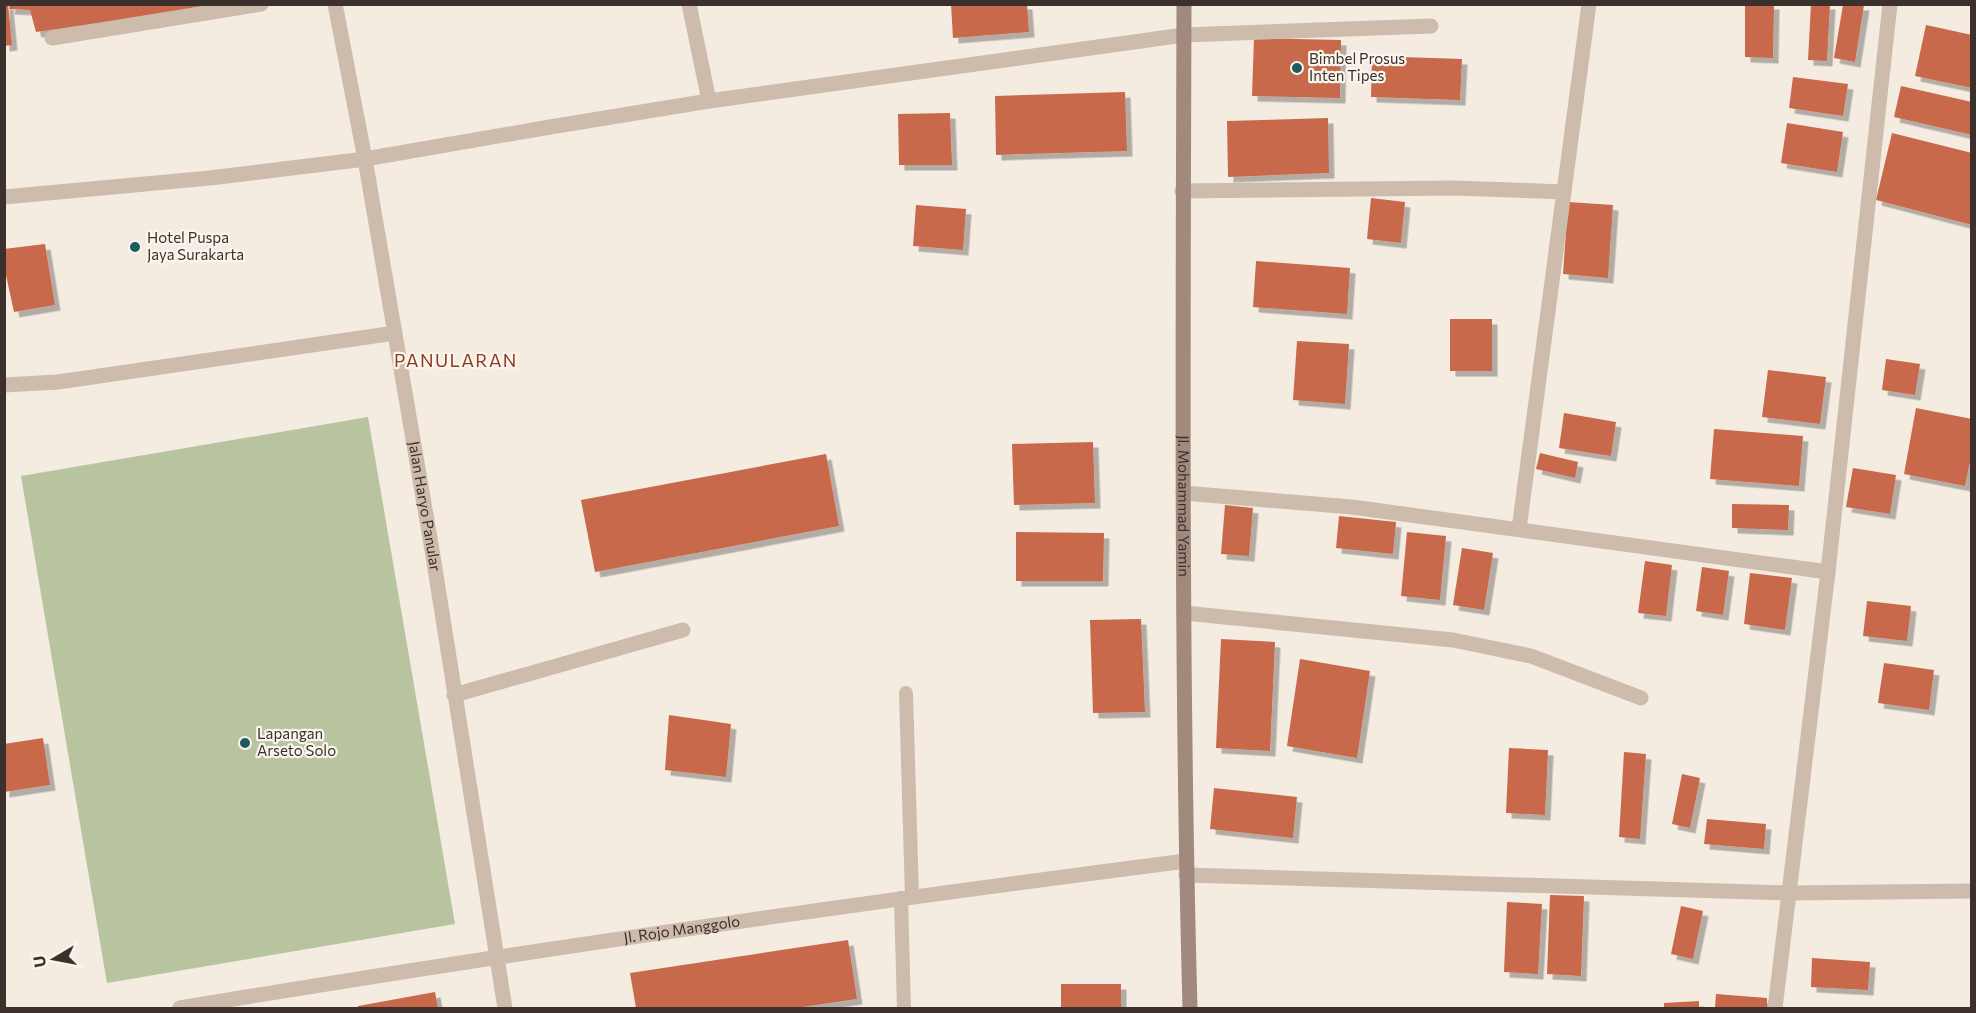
<svg xmlns="http://www.w3.org/2000/svg" width="1976" height="1013" font-family="Commissioner,sans-serif">
	<style>
		.green { fill: #b8c4a0 }
		.building { fill: #c8694b; filter: url(#shadow) }
		.lines { fill: none; stroke-linecap: round; stroke-linejoin: round }
		.service { stroke: #cdbbac; stroke-width: 14 }
		.minor { stroke: #cdbbac; stroke-width: 15 }
		.tertiary { stroke: #cdbbac; stroke-width: 15 }
		.secondary { stroke: #a18a7d; stroke-width: 15 }
		.poi-dot { fill: #1f5a5e; stroke: #fbf5ee; stroke-width: 2 }
		.labels { text-anchor: middle; stroke-width: 4.5; stroke-linejoin: round; paint-order: stroke }
		.poi-label { font-size: 15px; fill: #3b302b; stroke: #fbf5ee; text-anchor: start }
		.street-label { font-size: 15px; fill: #3b302b; stroke: #fbf5ee }
		.quarter-label { font-size: 18px; letter-spacing: 1.5px; fill: #8c3b22; stroke: #fbf5ee }
	</style>
	<defs>
		<filter id="shadow"><feDropShadow dx="5.5" dy="5.5" stdDeviation="0" flood-color="#0004"/></filter>
	</defs>
	<rect width="100%" height="100%" fill="#f4ebe1"/>
	<!-- green -->
	<polygon class="green" points="368,417 455,924 107,983 21,476"/>
	<!-- building -->
	<g class="building">
		<polygon points="4,4 8,4 12,45 4,46"/>
		<polygon points="10,4 212,4 174,12 36,32 30,10 9,9"/>
		<polygon points="951,4 1027,4 1029,32 953,38"/>
		<polygon points="1745,4 1774,4 1773,58 1745,57"/>
		<polygon points="1811,4 1830,4 1827,61 1808,60"/>
		<polygon points="1843,5 1864,5 1855,62 1834,58"/>
		<polygon points="1926,25 1972,35 1972,88 1915,76"/>
		<polygon points="1254,38 1341,40 1340,98 1252,96"/>
		<polygon points="1372,56 1462,59 1460,100 1371,97"/>
		<polygon points="1793,77 1848,84 1843,116 1789,108"/>
		<polygon points="1901,86 1972,102 1972,135 1894,117"/>
		<polygon points="1125,92 1127,151 996,155 995,96"/>
		<polygon points="950,113 952,165 899,165 898,114"/>
		<polygon points="1328,118 1329,173 1228,177 1227,121"/>
		<polygon points="1787,123 1843,132 1837,172 1781,163"/>
		<polygon points="1892,133 1972,153 1972,225 1876,200"/>
		<polygon points="1371,198 1405,202 1401,243 1367,239"/>
		<polygon points="1568,202 1613,205 1608,278 1563,274"/>
		<polygon points="916,205 966,209 963,250 913,246"/>
		<polygon points="45,244 55,305 14,312 4,266 4,249"/>
		<polygon points="1256,261 1350,268 1347,314 1253,307"/>
		<rect x="1450" y="319" width="42" height="52"/>
		<polygon points="1297,341 1349,344 1345,404 1293,400"/>
		<polygon points="1886,359 1920,364 1915,395 1882,390"/>
		<polygon points="1768,370 1826,377 1820,424 1762,417"/>
		<polygon points="1916,408 1972,419 1972,452 1965,486 1904,474"/>
		<polygon points="1564,413 1616,422 1611,456 1559,448"/>
		<polygon points="1714,429 1803,436 1799,486 1710,479"/>
		<polygon points="1093,442 1095,503 1014,505 1012,444"/>
		<polygon points="1540,453 1578,462 1575,478 1536,469"/>
		<polygon points="826,454 839,526 595,572 581,500"/>
		<polygon points="1853,468 1896,475 1890,514 1846,507"/>
		<polygon points="1732,504 1789,505 1788,530 1732,528"/>
		<polygon points="1225,505 1253,508 1249,556 1221,554"/>
		<polygon points="1339,516 1396,522 1393,554 1336,548"/>
		<polygon points="1016,532 1104,533 1103,581 1016,581"/>
		<polygon points="1407,532 1446,536 1440,600 1401,596"/>
		<polygon points="1462,548 1493,553 1484,610 1453,605"/>
		<polygon points="1645,561 1672,565 1666,616 1638,613"/>
		<polygon points="1702,567 1729,571 1723,615 1696,611"/>
		<polygon points="1750,573 1792,578 1785,630 1744,624"/>
		<polygon points="1867,601 1911,606 1907,641 1863,636"/>
		<polygon points="1141,619 1145,712 1093,713 1090,620"/>
		<polygon points="1221,639 1275,642 1270,751 1216,748"/>
		<polygon points="1300,659 1370,671 1357,758 1287,746"/>
		<polygon points="1884,663 1934,670 1929,710 1878,703"/>
		<polygon points="669,715 731,724 726,777 665,770"/>
		<polygon points="43,738 50,785 4,792 4,744"/>
		<polygon points="1509,748 1548,750 1545,815 1506,813"/>
		<polygon points="1624,752 1646,754 1640,839 1619,837"/>
		<polygon points="1682,774 1700,778 1690,828 1672,824"/>
		<polygon points="1214,788 1297,797 1293,838 1210,829"/>
		<polygon points="1707,819 1766,824 1764,849 1704,844"/>
		<polygon points="1550,895 1584,896 1581,976 1547,974"/>
		<polygon points="1507,902 1542,904 1538,974 1504,972"/>
		<polygon points="1681,906 1703,911 1693,959 1671,954"/>
		<polygon points="848,940 857,999 796,1008 636,1008 630,973"/>
		<polygon points="1812,958 1870,962 1868,990 1811,987"/>
		<rect x="1061" y="984" width="60" height="24"/>
		<polygon points="435,992 438,1008 358,1008 358,1006"/>
		<polygon points="1716,994 1767,998 1767,1008 1715,1008"/>
		<polygon points="1699,1001 1699,1008 1664,1008 1664,1003"/>
	</g>
	<g class="lines">
		<!-- service -->
		<g class="service">
			<polyline points="906,693 912,896"/>
			<polyline points="901,898 904,1008"/>
		</g>
		<!-- minor -->
		<g class="minor">
			<path id="s1" d="M335 4 365 159 432 550 505 1008"/>
			<polyline points="689,4 709,101"/>
			<polyline points="52,38 261,4"/>
			<polyline points="1182,191 1454,188 1564,192"/>
			<polyline points="4,197 210,178 365,159 550,127 709,101 1184,35 1431,26"/>
			<polyline points="4,385 58,382 395,333"/>
			<polyline points="1183,493 1352,507 1828,572"/>
			<polyline points="1519,529 1589,4"/>
			<polyline points="1184,613 1453,640 1531,656 1641,698"/>
			<polyline points="454,695 683,630"/>
			<polyline points="1789,893 1972,891"/>
			<polyline points="1775,1008 1828,572 1890,4"/>
		</g>
		<!-- tertiary -->
		<g class="tertiary">
			<polyline points="1186,875 1789,893"/>
			<path id="s2" d="M180 1008C515 952 850 904 1186 861"/>
		</g>
		<!-- secondary -->
		<path class="secondary" id="s3" d="M1184 4C1183 339 1181 674 1190 1008"/>
	</g>
	<!-- markers -->
	<g class="poi-dot">
		<circle cx="1297" cy="68" r="6"/>
		<circle cx="135" cy="247" r="6"/>
		<circle cx="245" cy="743" r="6"/>
	</g>
	<g class="labels">
		<!-- poi labels -->
		<g class="poi-label">
			<text x="1309" y="64">Bimbel Prosus<tspan x="1309" dy="17">Inten Tipes</tspan></text>
			<text x="147" y="243">Hotel Puspa<tspan x="147" dy="17">Jaya Surakarta</tspan></text>
			<text x="257" y="739">Lapangan<tspan x="257" dy="17">Arseto Solo</tspan></text>
		</g>
		<!-- street labels -->
		<g class="street-label">
			<text dy="5" stroke="none"><textPath href="#s1" startOffset="510">Jalan Haryo Panular</textPath></text>
			<text dy="5" stroke="none"><textPath href="#s3" startOffset="502">Jl. Mohammad Yamin</textPath></text>
			<text dy="5" stroke="none"><textPath href="#s2" startOffset="508">Jl. Rojo Manggolo</textPath></text>
		</g>
		<!-- quarter labels -->
		<g class="quarter-label">
			<text x="456" y="367">PANULARAN</text>
		</g>
	</g>
	<!-- border -->
	<rect width="1976" height="1013" fill="none" stroke="#3b302b" stroke-width="12"/>
	<!-- north arrow -->
	<g transform="translate(54 959) rotate(260)" stroke="#fbf5ee" stroke-width="4.5" paint-order="stroke">
	<path d="M0-4.5L10 22L0 15L-10 22Z" fill="#3b302b"/>
	<text y="-9" font-size="16" font-weight="bold" text-anchor="middle" fill="#3b302b">U</text>
	</g>
</svg>
